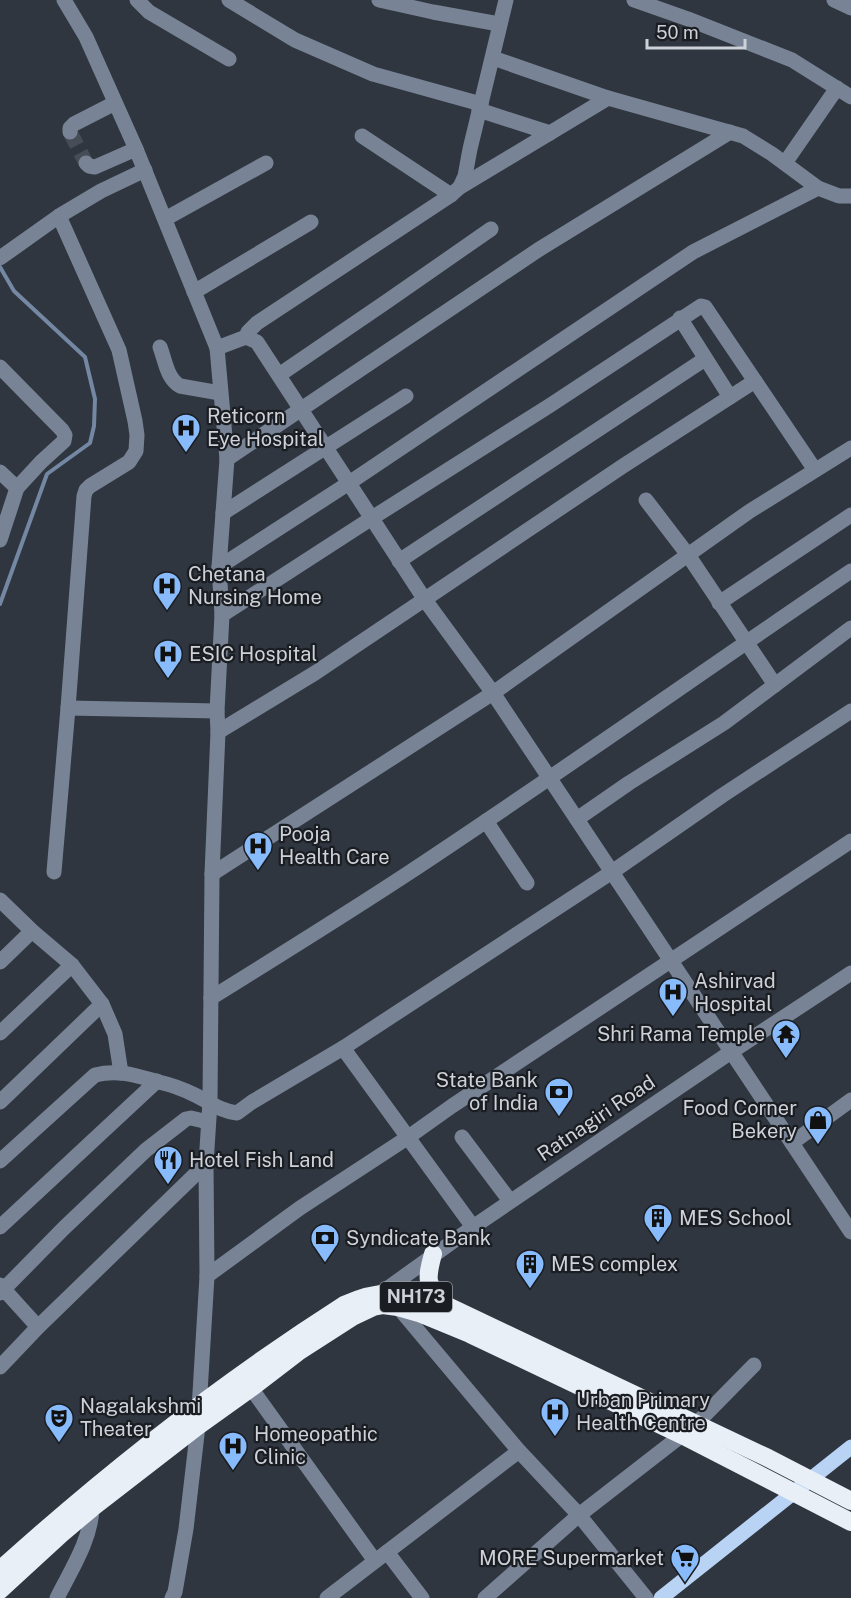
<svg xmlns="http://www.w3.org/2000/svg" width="851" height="1598" font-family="'Public Sans',sans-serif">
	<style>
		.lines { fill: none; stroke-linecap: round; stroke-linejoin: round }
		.stream { stroke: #7488a3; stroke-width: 4 }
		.minor-tunnel { stroke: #474d57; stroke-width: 15; stroke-dasharray: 15 8; stroke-linecap: butt }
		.minor { stroke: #788495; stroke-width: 15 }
		.major { stroke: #b9d3f4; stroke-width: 15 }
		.highway { stroke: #e9eff7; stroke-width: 18 }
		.labels { text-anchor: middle; stroke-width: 4.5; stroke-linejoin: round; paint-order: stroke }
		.shield { fill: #1a1d22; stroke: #989ca1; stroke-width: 1.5 }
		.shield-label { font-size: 18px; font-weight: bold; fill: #ced2d8 }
		.poi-label { font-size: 20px; fill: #ced2d8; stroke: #1a1d22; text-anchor: start }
		.street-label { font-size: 20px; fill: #ced2d8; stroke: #1a1d22 }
	</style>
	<rect width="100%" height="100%" fill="#2f3640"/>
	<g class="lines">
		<!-- stream -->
		<polyline class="stream" points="0,267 14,291 85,357 95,399 94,426 90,443 47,474 0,604"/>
		<!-- minor-tunnel -->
		<polyline class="minor-tunnel" points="70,132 86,163"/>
		<!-- minor -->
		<g class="minor">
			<polyline points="64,0 86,37 136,149 217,348 227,459 219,567 222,615 217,711 218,732 212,874 210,1102 206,1164 207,1276 198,1426 186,1529 175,1592 172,1598"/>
			<polyline points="137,0 149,12 229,59"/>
			<polyline points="229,0 295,40 373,74 481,104"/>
			<polyline points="379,0 433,12 499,24"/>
			<polyline points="634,0 688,19 792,60 851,97"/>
			<polyline points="834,0 851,8"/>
			<polyline points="493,58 608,98 743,136 772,154 818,188"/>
			<polyline points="479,110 550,133"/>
			<polyline points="70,132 70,128 74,124 115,103"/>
			<polyline points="362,136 451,195"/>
			<polyline points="86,163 89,166 95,167 136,149"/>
			<polyline points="785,163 837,88"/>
			<polyline points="460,187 465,176 470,149 506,0"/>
			<polyline points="165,219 266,163"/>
			<polyline points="0,258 59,216 101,191 145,170"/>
			<polyline points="194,292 311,222"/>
			<polyline points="680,318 730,397"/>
			<polyline points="246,337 248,332 257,323 451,195 460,187 608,98"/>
			<path d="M160 347C165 360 167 379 180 386L220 393"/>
			<polyline points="217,348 246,337 257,342 425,600 493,693 851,1232"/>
			<polyline points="0,367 62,430 65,435 64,441 41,462 17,488 0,540"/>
			<polyline points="279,375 386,302 491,229"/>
			<polyline points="227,459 538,250 730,132"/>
			<polyline points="0,472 17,488"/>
			<polyline points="646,500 688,555 775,685"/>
			<polyline points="223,513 406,396"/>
			<polyline points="399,561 705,359"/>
			<polyline points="219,567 349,483 693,252 818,188 839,196 851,196"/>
			<polyline points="719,603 851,515"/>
			<polyline points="222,615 372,518 549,406 701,306 705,307 815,470"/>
			<polyline points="68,708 217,711"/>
			<polyline points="218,732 315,673 623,466 755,381"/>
			<polyline points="577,819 629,783 724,723 851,628"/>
			<polyline points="486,821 527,883"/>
			<polyline points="54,872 68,708 84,496 86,490 90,486 129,462 136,451 137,435 135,421 119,350 59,216"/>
			<polyline points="212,874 493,693 750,511 851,448"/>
			<polyline points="0,900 32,931 72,965 102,1004 115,1034 121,1073"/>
			<polyline points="0,962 32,931"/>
			<path d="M211 998C277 957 343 916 407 874 557 775 703 671 851 571"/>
			<polyline points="0,1033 72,965"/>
			<polyline points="343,1048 473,1227"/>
			<polyline points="0,1102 102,1004"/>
			<polyline points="462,1137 510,1201"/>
			<polyline points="792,1143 851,1100"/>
			<path d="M0 1161 95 1075C119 1069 137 1076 159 1082 172 1085 183 1089 195 1095 210 1102 220 1111 237 1113L252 1102 343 1048 612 872 723 795 851 711"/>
			<polyline points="0,1227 157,1081"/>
			<polyline points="207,1276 300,1208 407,1138 452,1106 851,841"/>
			<polyline points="0,1285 38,1327"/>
			<polyline points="0,1293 64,1228 146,1150 186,1119 191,1118 208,1122"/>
			<polyline points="379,1297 381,1293 473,1227 731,1052 851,973"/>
			<polyline points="398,1307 519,1451 579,1515 646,1598"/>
			<polyline points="0,1367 38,1327 206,1164"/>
			<polyline points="251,1388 375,1561"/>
			<polyline points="696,1424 754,1365"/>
			<polyline points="387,1552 422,1598"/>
			<path d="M57 1598C71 1570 91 1540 92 1508"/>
			<polyline points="327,1598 519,1451"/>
			<polyline points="485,1598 579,1515 682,1435"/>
		</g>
		<!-- major -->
		<polyline class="major" points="661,1598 851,1447"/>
		<!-- highway -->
		<g class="highway">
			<path d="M433 1254C426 1280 426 1283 443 1304"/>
			<path d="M0 1570C107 1473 222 1383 344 1305 384 1287 403 1293 443 1304L768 1458 851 1501"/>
			<polyline points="0,1590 61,1534 92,1508 198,1426 251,1388 298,1352 354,1316 373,1307 383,1305 398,1307 419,1313 470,1334 682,1435 851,1522"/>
		</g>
	</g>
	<!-- icons -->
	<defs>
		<g id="hospital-pin" transform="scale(1.5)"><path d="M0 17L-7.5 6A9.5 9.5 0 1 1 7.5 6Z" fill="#88bbfc" stroke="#1a1d22"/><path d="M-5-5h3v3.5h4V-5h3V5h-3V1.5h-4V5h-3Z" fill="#111"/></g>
		<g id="temple-pin" transform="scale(1.5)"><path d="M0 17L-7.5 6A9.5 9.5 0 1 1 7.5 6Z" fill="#88bbfc" stroke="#1a1d22"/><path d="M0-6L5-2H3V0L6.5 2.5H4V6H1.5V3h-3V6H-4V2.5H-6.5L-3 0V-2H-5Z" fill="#111"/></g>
		<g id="bank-pin" transform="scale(1.5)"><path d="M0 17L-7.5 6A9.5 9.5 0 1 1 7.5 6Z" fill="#88bbfc" stroke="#1a1d22"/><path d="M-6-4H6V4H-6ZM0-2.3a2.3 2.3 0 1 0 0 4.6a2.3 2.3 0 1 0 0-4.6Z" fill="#111"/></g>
		<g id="shop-pin" transform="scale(1.5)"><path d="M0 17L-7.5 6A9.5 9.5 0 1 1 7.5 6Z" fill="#88bbfc" stroke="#1a1d22"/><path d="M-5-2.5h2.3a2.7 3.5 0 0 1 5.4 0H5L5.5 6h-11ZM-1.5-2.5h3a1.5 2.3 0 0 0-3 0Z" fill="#111"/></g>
		<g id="restaurant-pin" transform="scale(1.5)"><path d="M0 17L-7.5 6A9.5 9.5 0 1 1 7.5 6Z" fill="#88bbfc" stroke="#1a1d22"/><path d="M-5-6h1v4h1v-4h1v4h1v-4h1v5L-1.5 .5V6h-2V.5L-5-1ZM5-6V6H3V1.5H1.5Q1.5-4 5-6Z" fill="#111"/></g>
		<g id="building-pin" transform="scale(1.5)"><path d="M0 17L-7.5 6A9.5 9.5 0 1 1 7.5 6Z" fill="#88bbfc" stroke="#1a1d22"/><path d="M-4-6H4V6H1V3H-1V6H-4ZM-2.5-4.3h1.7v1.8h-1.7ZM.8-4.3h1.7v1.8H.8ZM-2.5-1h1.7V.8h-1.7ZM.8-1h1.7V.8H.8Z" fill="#111"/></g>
		<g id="theatre-pin" transform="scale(1.5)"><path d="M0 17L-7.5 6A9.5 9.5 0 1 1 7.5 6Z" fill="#88bbfc" stroke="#1a1d22"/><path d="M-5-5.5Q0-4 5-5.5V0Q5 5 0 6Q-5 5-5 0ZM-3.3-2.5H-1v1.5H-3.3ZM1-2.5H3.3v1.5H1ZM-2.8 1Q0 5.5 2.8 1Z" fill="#111"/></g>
		<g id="supermarket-pin" transform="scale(1.5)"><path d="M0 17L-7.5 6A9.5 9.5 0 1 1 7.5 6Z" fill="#88bbfc" stroke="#1a1d22"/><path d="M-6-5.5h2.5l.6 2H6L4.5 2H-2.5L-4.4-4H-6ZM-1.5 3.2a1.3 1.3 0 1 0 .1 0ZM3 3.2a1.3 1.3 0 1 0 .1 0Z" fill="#111"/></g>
	</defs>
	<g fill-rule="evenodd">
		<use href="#hospital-pin" x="186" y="428"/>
		<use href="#hospital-pin" x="167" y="586"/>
		<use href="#hospital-pin" x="168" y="654"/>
		<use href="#hospital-pin" x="258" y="846"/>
		<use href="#hospital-pin" x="673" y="992"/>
		<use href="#temple-pin" x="786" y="1034"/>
		<use href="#bank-pin" x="559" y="1092"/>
		<use href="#shop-pin" x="818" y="1120"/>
		<use href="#restaurant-pin" x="168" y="1160"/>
		<use href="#building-pin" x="658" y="1218"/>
		<use href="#bank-pin" x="325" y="1238"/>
		<use href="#building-pin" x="530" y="1264"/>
		<use href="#hospital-pin" x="555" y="1412"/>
		<use href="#theatre-pin" x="59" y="1418"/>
		<use href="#hospital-pin" x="233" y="1446"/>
		<use href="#supermarket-pin" x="685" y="1558"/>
	</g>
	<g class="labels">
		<!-- shield labels -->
		<rect class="shield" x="380" y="1282" width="72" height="30" rx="4.5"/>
		<g class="shield-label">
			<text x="416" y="1303">NH173</text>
		</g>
		<!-- poi labels -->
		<g class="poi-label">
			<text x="207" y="423">Reticorn<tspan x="207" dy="23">Eye Hospital</tspan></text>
			<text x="188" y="581">Chetana<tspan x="188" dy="23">Nursing Home</tspan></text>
			<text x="189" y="661">ESIC Hospital</text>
			<text x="279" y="841">Pooja<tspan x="279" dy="23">Health Care</tspan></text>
			<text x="694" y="988">Ashirvad<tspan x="694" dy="23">Hospital</tspan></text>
			<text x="765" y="1041" text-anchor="end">Shri Rama Temple</text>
			<text x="538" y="1087" text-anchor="end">State Bank<tspan x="538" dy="23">of India</tspan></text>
			<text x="797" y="1115" text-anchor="end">Food Corner<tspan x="797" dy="23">Bekery</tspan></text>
			<text x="189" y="1167">Hotel Fish Land</text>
			<text x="679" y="1225">MES School</text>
			<text x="346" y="1245">Syndicate Bank</text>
			<text x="551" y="1271">MES complex</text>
			<text x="576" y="1407">Urban Primary<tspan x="576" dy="23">Health Centre</tspan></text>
			<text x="80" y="1413">Nagalakshmi<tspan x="80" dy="23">Theater</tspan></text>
			<text x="254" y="1441">Homeopathic<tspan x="254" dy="23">Clinic</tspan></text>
			<text x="664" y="1565" text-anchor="end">MORE Supermarket</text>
		</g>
		<!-- street labels -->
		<g class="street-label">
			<text transform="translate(596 1118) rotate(-34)" y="7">Ratnagiri Road</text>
		</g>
	</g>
	<!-- scale -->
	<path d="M647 39v9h98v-9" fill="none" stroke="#ced2d8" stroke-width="3"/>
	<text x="656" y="39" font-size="18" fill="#ced2d8" stroke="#1a1d22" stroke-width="4.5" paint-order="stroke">50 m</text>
</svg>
